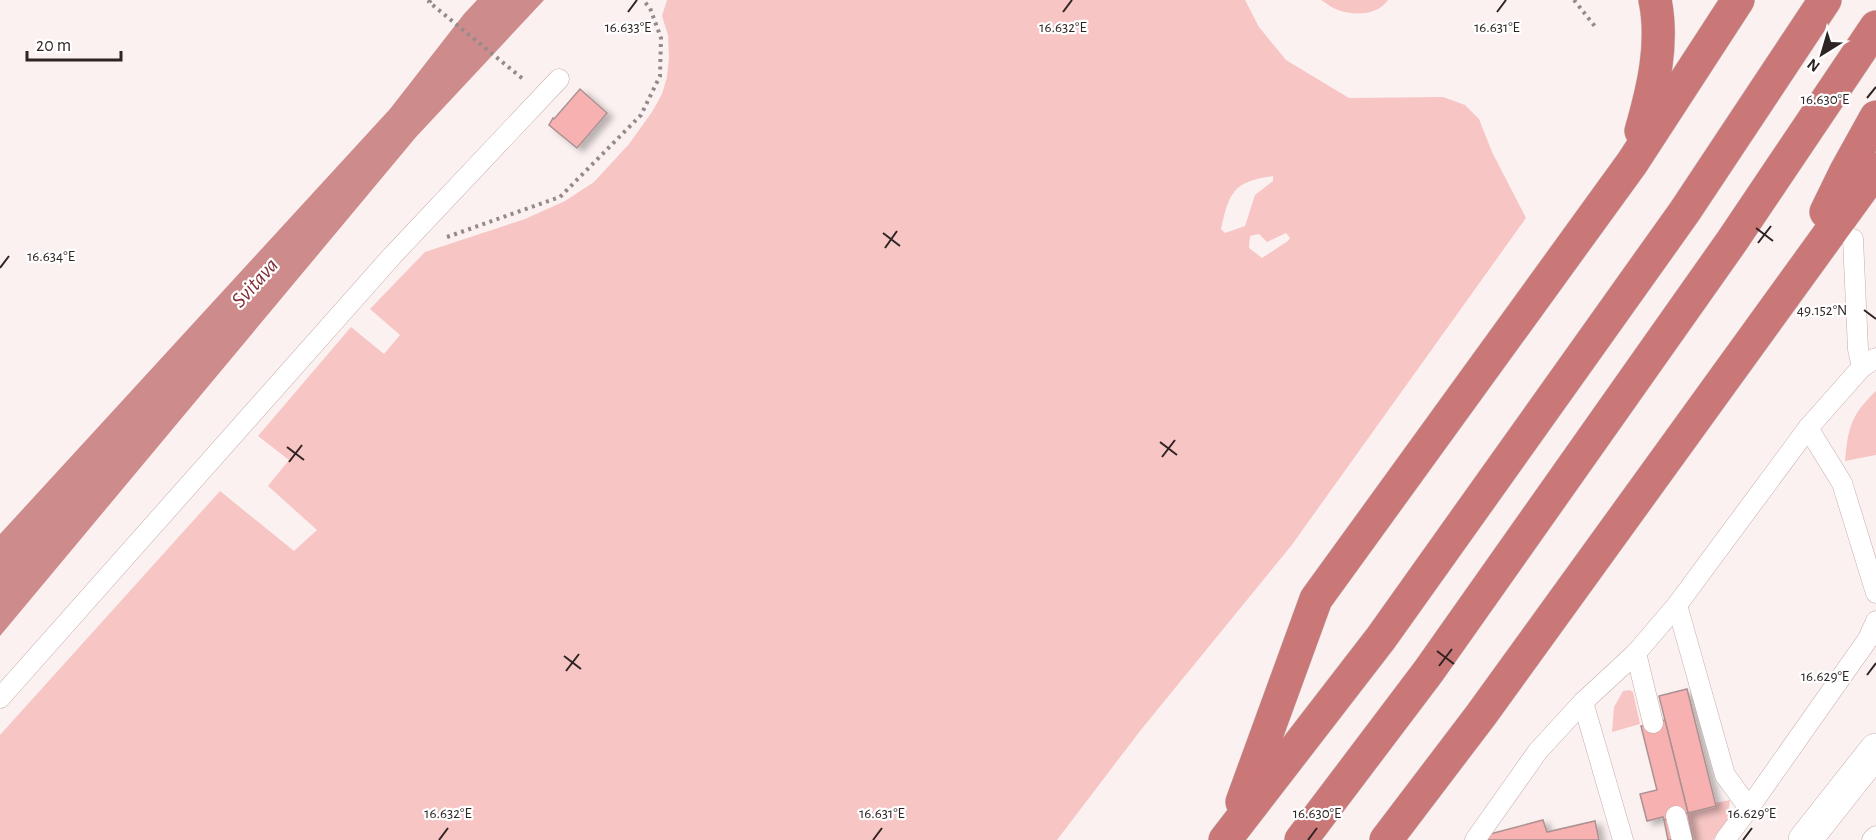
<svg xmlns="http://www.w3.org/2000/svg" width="1876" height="840" font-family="'Alegreya Sans',sans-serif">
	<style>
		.green { fill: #f7c5c4; fill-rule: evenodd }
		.water { fill: #ce8b8b }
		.building { fill: #f8b1b1; stroke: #ab9191; stroke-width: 1.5; filter: url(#shadow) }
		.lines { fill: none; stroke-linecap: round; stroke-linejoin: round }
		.lane-casing { stroke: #c7acac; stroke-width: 21 }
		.street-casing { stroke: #c7acac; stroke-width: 34 }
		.highway-casing { stroke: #d1cfcf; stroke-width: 34 }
		.path { stroke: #958a8a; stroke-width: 4; stroke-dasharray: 3 4.5; stroke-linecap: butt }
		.lane { stroke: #fff; stroke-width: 20 }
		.street { stroke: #fff; stroke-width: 33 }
		.highway { stroke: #ca7778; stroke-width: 33 }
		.ticks { fill: none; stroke: #2f2424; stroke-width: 2 }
		.labels { text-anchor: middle; stroke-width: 4.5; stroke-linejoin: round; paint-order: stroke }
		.water-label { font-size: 22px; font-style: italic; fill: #802e34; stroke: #fff }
		.ticks-label { font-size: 15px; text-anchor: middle; fill: #2f2424; stroke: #fff; stroke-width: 4.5; stroke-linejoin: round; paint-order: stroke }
	</style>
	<defs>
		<filter id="shadow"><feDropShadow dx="6" dy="4" stdDeviation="3" flood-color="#0004"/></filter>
	</defs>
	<rect width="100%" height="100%" fill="#fcf1f1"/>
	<!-- green -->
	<g class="green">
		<path d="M667 0H1245L1259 27 1286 60 1349 98 1443 97 1465 105 1479 119 1492 152 1526 218 1291 546 1140 731 1057 840H0V735L220 491 294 551 317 530 268 486 289 460 258 436 351 327 384 354 400 335 370 309 425 252 525 219 565 201 594 182 629 144 652 112 662 94 667 77 669 57 668 35 662 16ZM1273 176V181L1255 195 1245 226 1225 233 1221 229C1229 193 1233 181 1273 176ZM1286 233 1290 238 1288 241 1262 258 1249 248 1250 236 1259 234 1267 242Z"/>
		<path d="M1321 0H1388C1378 15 1355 16 1338 10 1332 8 1326 3 1321 0Z"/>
		<path d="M1876 391V455L1845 461C1848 427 1851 415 1876 391Z"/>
		<polygon points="1630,690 1633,692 1640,724 1612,732 1614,707 1623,691"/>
		<polygon points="1730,800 1727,821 1713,840 1694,840 1688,813 1715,807 1715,803"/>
	</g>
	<!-- water -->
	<polygon class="water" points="477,0 544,0 416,137 0,636 0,534 390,109 464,14"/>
	<!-- building -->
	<g class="building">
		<polygon points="580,89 607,113 577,148 549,125 553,118 554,119"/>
		<polygon points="1687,689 1716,806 1688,813 1659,696"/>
		<polygon points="1665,720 1688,813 1664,820 1663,817 1647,821 1640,794 1657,790 1641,726"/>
		<polygon points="1688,813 1693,839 1668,840 1664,820"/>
		<polygon points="1543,820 1547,832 1595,821 1599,840 1487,840 1486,835"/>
	</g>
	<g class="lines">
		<!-- lane casing -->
		<g class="lane-casing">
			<g id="lane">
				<polyline points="1853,239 1858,349 1862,367"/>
				<polyline points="1808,428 1842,483 1876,593"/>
				<polyline points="1677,605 1725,775 1749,808 1725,840"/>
				<polyline points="1636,653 1653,723"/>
				<polyline points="0,698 392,256 559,79"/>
				<polyline points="1583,702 1623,840"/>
				<polyline points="1749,808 1868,639 1876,621"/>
				<polyline points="1676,816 1682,840"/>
				<polyline points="1475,840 1538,751 1583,702 1636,653 1677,605 1808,428 1862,367 1876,358"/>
				<polyline points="1872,840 1876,836"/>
			</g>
		</g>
		<!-- street casing -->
		<g class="street-casing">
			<polyline id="street" points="1805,840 1876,750"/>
		</g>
		<!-- highway casing -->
		<g class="highway-casing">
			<g id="highway">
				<path d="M1641 131C1653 89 1664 44 1655 0"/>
				<polyline points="1826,212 1846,171 1876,117"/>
				<polyline points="1242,802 1316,599 1632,163 1738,0"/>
				<polyline points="1225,840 1381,638 1685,211 1825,0"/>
				<polyline points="1301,840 1428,672 1732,241 1876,27"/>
				<polyline points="1386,840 1481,715 1876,169"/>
			</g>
		</g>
		<!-- path -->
		<g class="path">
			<polyline points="431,0 429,2 523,79 524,78"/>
			<polyline points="1574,0 1597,29"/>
			<polyline points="447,237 560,197 641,115 660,76 661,38 650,8 643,0"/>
		</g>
		<!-- lane -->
		<use href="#lane" class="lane"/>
		<!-- street -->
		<use href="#street" class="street"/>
		<!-- highway -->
		<use href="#highway" class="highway"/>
	</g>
	<!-- ticks -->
	<path class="ticks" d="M628 12 637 0M1063 12 1072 0M1497 12 1506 0M1867 98 1876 87M1756 228 1773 241M883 233 900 246M1758 243 1771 226M885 248 897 231M0 268 9 256M1864 310 1876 319M1160 442 1177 455M287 447 304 460M1162 457 1175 440M289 462 302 445M1437 651 1454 664M564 656 581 669M1439 666 1452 649M566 671 579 654M1867 675 1876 663M439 840 448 828M873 840 882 828M1308 840 1317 828M1743 840 1752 828"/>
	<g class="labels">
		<!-- water labels -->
		<g class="water-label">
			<text transform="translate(254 282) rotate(-48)" y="8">Svitava</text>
		</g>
	</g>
	<g class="ticks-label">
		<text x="628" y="32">16.633°E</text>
		<text x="1063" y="32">16.632°E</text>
		<text x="1497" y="32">16.631°E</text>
		<text x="1825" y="104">16.630°E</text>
		<text x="51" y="261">16.634°E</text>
		<text x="1822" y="315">49.152°N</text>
		<text x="1825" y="681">16.629°E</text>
		<text x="448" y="818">16.632°E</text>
		<text x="882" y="818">16.631°E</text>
		<text x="1317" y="818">16.630°E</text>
		<text x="1752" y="818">16.629°E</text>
	</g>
	<!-- north arrow -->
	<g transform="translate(1822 54) rotate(217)" stroke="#ffffff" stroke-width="4.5" paint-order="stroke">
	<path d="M0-4.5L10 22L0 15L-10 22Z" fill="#2f2424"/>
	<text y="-9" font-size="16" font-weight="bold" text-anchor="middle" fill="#2f2424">N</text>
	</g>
	<!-- scale -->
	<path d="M27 51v9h94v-9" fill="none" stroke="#2f2424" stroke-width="3"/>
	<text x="36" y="51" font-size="18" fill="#2f2424" stroke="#ffffff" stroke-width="4.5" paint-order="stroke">20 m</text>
</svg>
